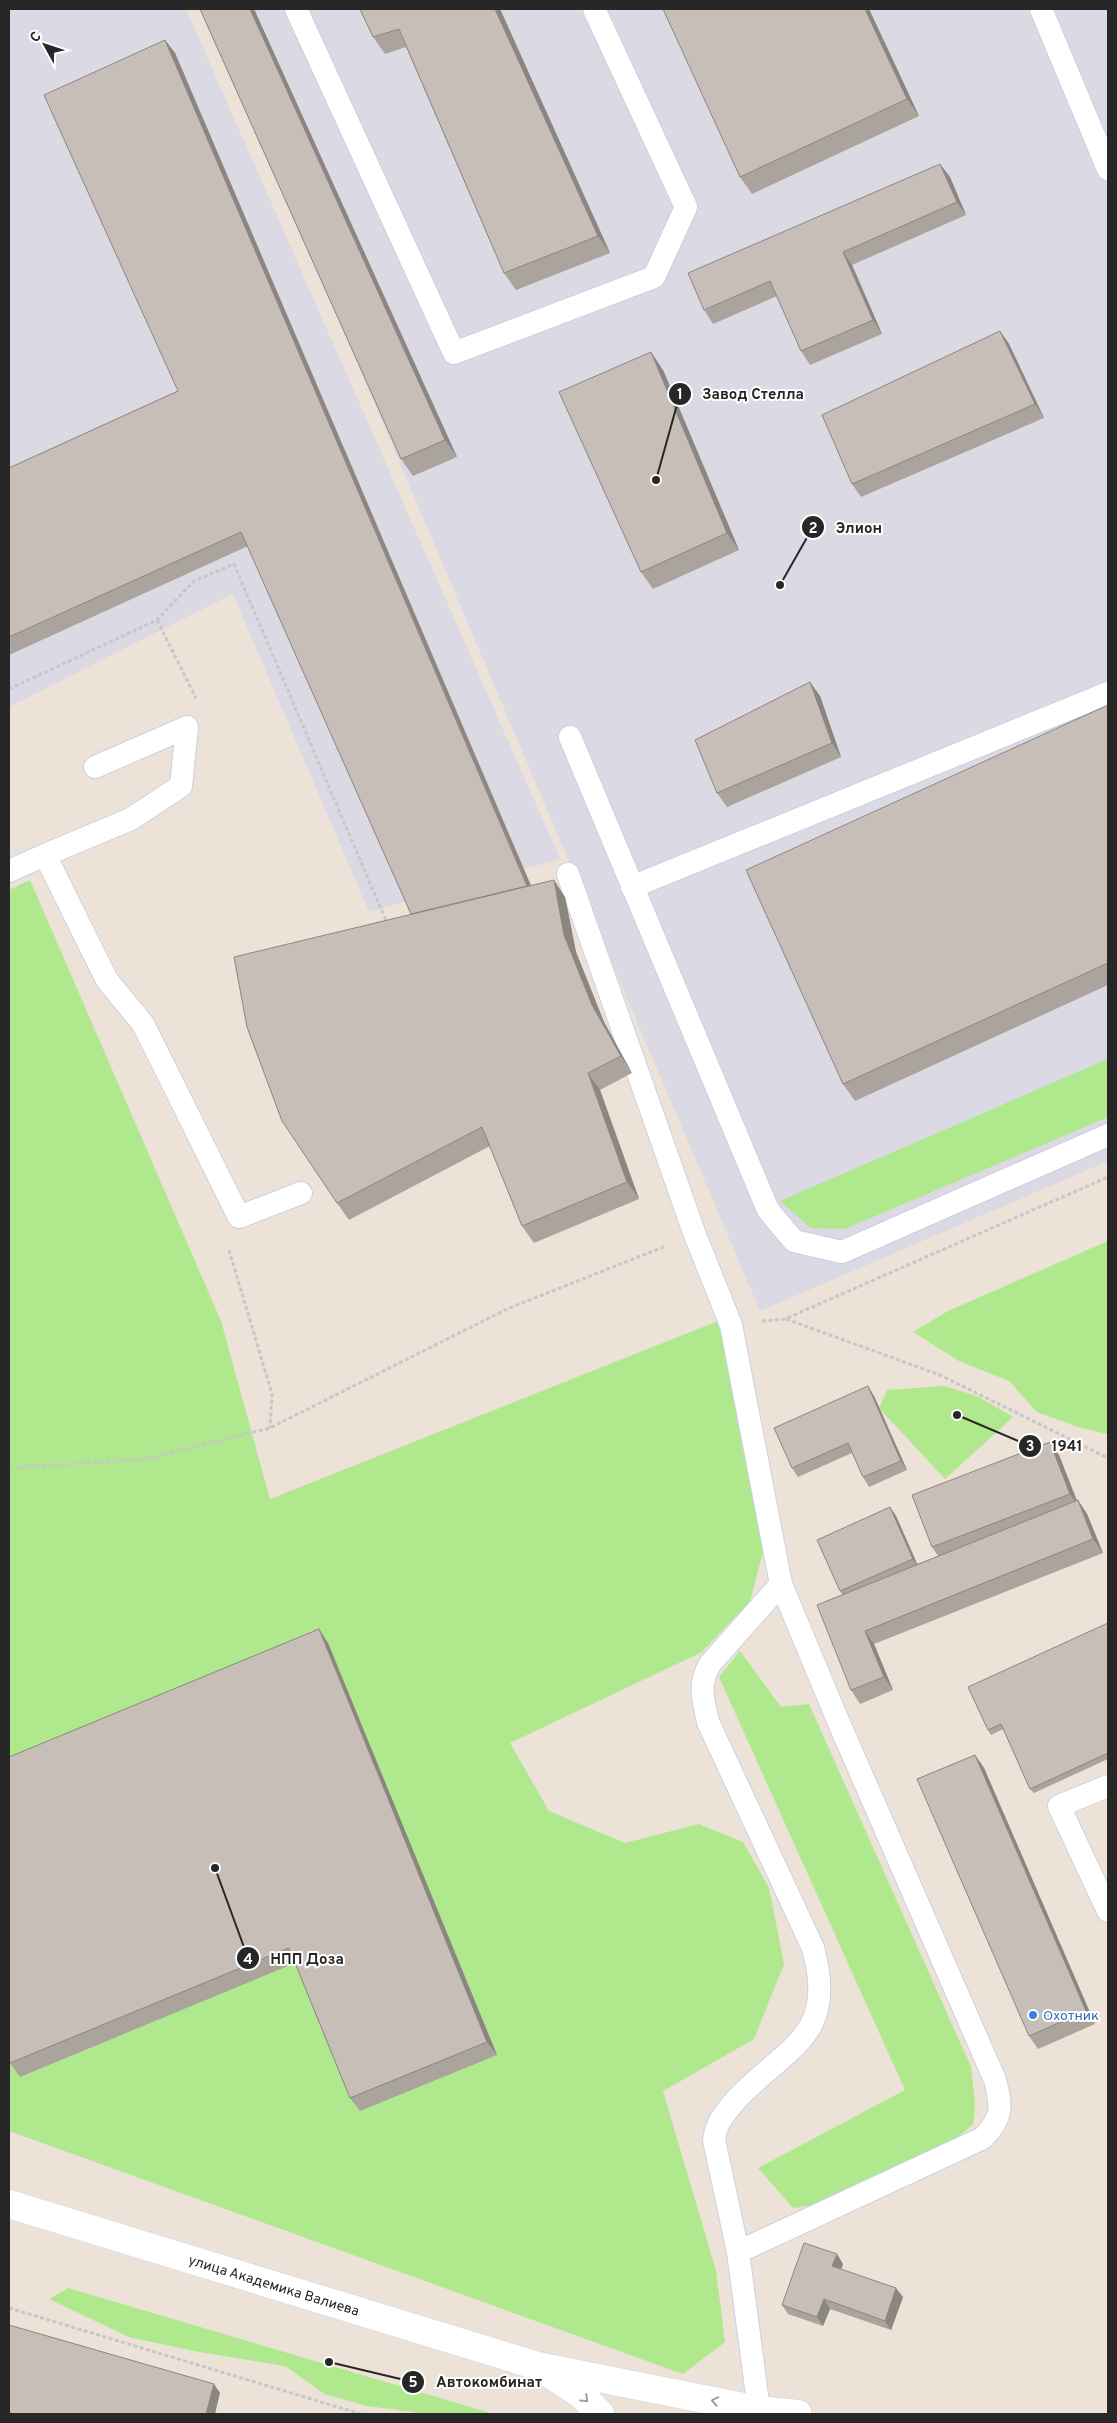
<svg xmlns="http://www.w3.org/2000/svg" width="1117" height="2423" font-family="Overpass,sans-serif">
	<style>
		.industrial { fill: #dbd9e3 }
		.green { fill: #afe88d }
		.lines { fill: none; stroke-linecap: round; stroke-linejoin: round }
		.lane-casing { stroke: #ccd1e2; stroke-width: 24 }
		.secondary-casing { stroke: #ccd1e2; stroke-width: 29 }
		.path { stroke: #c7c7c7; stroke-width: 3; stroke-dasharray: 4 2.5; stroke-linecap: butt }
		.lane { stroke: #fff; stroke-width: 22 }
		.secondary { stroke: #fff; stroke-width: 28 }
		.wall { fill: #aba49d }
		.shaded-wall { fill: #8b8680 }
		.building { fill: #c7bfb7; stroke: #8b8680 }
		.oneway { stroke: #9e9e9e }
		.shop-dot { fill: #3f7fe0; stroke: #fff; stroke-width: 2 }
		.labels { text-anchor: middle; stroke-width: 4; stroke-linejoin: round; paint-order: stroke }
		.shop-label { font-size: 14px; fill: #366cbe; stroke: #fff; text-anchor: start }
		.street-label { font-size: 14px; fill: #272727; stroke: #fff }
		.leader { fill: none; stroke: #272727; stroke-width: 2 }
		.callout-dot { fill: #272727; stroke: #fff; stroke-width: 2 }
		.mark-label { font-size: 15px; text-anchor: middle; font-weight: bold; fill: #fff }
		.callout-label { font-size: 15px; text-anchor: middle; font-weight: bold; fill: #272727; stroke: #fff; stroke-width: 4; stroke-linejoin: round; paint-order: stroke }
	</style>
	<rect width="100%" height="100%" fill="#ece2d7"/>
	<!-- industrial -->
	<g class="industrial">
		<polygon points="9,9 186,9 560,859 369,912 233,594 9,707"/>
		<polygon points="207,9 1108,9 1108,1161 760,1311"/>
	</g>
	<!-- green -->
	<g class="green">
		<polygon points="30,880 221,1321 270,1499 718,1321 757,1460 768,1533 750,1601 702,1652 510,1743 549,1811 625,1843 699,1824 743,1842 769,1888 784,1964 754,2039 663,2091 716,2271 725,2342 683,2374 9,2131 9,890"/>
		<polygon points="1108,1059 1108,1117 845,1229 811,1228 780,1201"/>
		<polygon points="1108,1241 1108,1434 1081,1428 1037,1412 1009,1381 959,1361 913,1332 948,1311"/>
		<polygon points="944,1386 977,1396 1013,1417 945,1479 879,1408 887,1390"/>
		<polygon points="740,1651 781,1707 809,1704 971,2067 975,2104 973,2124 958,2137 828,2203 793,2208 758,2168 905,2090 719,1677"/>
		<polygon points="68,2288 494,2414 428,2414 367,2406 324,2394 285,2366 199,2352 129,2337 49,2299"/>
	</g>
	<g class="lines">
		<!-- lane casing -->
		<g class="lane-casing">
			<g id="lane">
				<polyline points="296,9 454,353 654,277 686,207 594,9"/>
				<polyline points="1041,9 1108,169"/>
				<polyline points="570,737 768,1210 794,1241 842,1252 1108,1135"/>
				<polyline points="45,855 131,819 181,786 187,727 95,767"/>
				<polyline points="9,871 45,855 107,980 143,1024 239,1217 301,1193"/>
				<path d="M568 874 695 1235 731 1325 781 1584 710 1664C698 1684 703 1700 708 1722L813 1948C838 2038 786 2046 735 2101 724 2114 716 2123 714 2140L738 2252 759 2410"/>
				<polyline points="632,887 1108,693"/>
				<polyline points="1108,1786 1059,1806 1108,1911"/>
				<path d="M738 2252 983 2138C1003 2117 1002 2107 995 2080L839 1723 781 1584"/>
			</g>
		</g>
		<!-- secondary casing -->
		<g class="secondary-casing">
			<g id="secondary">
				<polyline points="9,2204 538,2366 759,2410 798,2414"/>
				<polyline points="550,2374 582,2395 600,2414"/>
			</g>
		</g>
		<!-- path -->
		<g class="path">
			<polyline points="157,620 196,698"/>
			<polyline points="9,689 157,620 194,581 234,564 387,923"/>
			<polyline points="229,1250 272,1394 270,1428"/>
			<polyline points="786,1319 940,1375 1108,1458"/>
			<polyline points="762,1321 785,1319 1108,1177"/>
			<polyline points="9,1468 145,1459 270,1428 507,1309 666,1246"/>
			<polyline points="9,2308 361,2414"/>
		</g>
		<!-- lane -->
		<use href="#lane" class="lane"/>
		<!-- secondary -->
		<use href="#secondary" class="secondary"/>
	</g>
	<!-- wall -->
	<g class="wall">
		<polygon points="200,9 254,9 457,457 413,476 401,459"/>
		<polygon points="360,9 501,9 500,9 610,253 516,290 504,273 406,47 385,54 373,37"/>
		<polygon points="869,9 919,116 752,194 740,177"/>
		<polygon points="165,40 175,53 531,885 565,897 576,952 604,1022 632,1073 600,1090 639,1199 534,1243 522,1226 490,1146 349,1220 337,1203 411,914 248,546 9,655 9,468 178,391"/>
		<polygon points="950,177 966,215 852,265 882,334 810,365 801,351 777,296 713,324 704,310"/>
		<polygon points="1000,331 1009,344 1044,418 861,497 852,484"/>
		<polygon points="663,370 739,550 653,589 641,572"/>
		<polygon points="820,696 841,757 727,807 717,793"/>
		<polygon points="1108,705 1108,985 855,1101 843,1084"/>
		<polygon points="874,1396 907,1470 869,1487 863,1477 852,1453 798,1477 792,1468"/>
		<polygon points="1059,1455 1077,1500 1087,1514 1103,1553 874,1644 893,1690 860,1704 851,1690 842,1594 840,1591 890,1507 896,1516 917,1564 938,1556 932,1547"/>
		<polygon points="1108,1623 1108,1759 1034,1793 1030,1789 1003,1729 991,1735 988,1730"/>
		<polygon points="328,1643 497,2055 360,2111 350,2098 295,1963 20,2077 10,2063"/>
		<polygon points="975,1755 984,1768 1095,2024 1038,2049 1029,2036"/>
		<polygon points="843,2264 841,2269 903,2297 891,2330 830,2309 823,2326 788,2314 782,2305"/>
	</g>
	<!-- shaded-wall -->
	<g class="shaded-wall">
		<polygon points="250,9 254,9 457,457 445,440"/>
		<polygon points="495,9 500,9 610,253 598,236"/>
		<polygon points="865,9 869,9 919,116 907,99"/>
		<polygon points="165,40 175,53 538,903 529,889"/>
		<polygon points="940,164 950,177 966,215 957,202"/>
		<polygon points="843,252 852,265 882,334 873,320"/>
		<polygon points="1000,331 1009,344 1044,418 1035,404"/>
		<polygon points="651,352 663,370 739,550 727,533"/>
		<polygon points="810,682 820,696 841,757 832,743"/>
		<polygon points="554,880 565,897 576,952 604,1022 632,1073 621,1056 592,1005 564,935"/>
		<polygon points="588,1073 600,1090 639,1199 627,1182"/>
		<polygon points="868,1386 874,1396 907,1470 901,1461"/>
		<polygon points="1050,1442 1059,1455 1079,1507 1070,1494"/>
		<polygon points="1078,1500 1087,1514 1103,1553 1093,1539"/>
		<polygon points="890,1507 896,1516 919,1568 913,1559"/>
		<polygon points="319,1629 328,1643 497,2055 487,2042"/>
		<polygon points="865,1631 874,1644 893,1690 884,1677"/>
		<polygon points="975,1755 984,1768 1095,2024 1086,2011"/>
		<polygon points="837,2254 843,2264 839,2275 832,2266"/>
		<polygon points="896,2288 903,2297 891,2330 885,2321"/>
		<polygon points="824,2299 830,2309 823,2326 817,2317"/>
		<polygon points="214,2384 220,2393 215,2414 206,2414"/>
	</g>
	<!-- building -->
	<g class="building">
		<polygon points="200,9 250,9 445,440 401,459"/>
		<polygon points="360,9 495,9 598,236 504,273 399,29 373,37"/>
		<polygon points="663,9 865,9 907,99 740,177"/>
		<polygon points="165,40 527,886 411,914 241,532 9,637 9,468 178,391 44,95"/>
		<polygon points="940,164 957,202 843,252 873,320 801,351 770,281 704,310 688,273"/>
		<polygon points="1000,331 1035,404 852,484 822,415"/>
		<polygon points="651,352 727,533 641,572 559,392"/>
		<polygon points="810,682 832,743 717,793 695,740"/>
		<polygon points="1108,705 1108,963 843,1084 746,870"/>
		<polygon points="554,880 564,935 592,1005 621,1056 588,1073 627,1182 522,1226 482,1127 337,1203 282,1121 247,1027 234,957"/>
		<polygon points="868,1386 901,1461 863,1477 848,1443 792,1468 774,1428"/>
		<polygon points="1050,1442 1070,1494 932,1547 912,1495"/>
		<polygon points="1078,1500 1093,1539 865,1631 884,1677 851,1690 817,1605"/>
		<polygon points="890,1507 913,1559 840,1591 817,1540"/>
		<polygon points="1108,1623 1108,1753 1030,1789 1001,1724 988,1730 968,1687"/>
		<polygon points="319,1629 487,2042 350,2098 289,1948 10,2063 9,2059 9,1757"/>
		<polygon points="975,1755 1086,2011 1029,2036 917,1779"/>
		<polygon points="804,2243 837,2254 832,2266 896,2288 885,2321 824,2299 817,2317 782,2305"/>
		<polygon points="9,2325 214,2384 206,2414 13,2414 9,2412"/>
	</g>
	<!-- one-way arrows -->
	<defs><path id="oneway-chevron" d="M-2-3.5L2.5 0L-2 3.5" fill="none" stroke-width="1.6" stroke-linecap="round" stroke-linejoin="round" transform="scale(1.25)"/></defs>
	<g class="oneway">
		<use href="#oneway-chevron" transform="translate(585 2399) rotate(43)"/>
		<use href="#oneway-chevron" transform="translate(715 2401) rotate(-169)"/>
	</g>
	<!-- markers -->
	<circle class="shop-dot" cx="1033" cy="2015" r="5"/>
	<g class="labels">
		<!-- shop labels -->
		<g class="shop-label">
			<text x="1043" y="2020">Охотник</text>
		</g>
		<!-- street labels -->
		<g class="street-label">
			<text transform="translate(274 2285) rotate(17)" y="5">улица Академика Валиева</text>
		</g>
	</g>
	<!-- callouts -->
	<path class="leader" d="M656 480L680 394M780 585L813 527M957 1415L1030 1446M215 1868L248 1958M329 2362L413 2382"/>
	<g class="callout-dot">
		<circle cx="656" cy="480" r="5"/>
		<circle cx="780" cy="585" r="5"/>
		<circle cx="957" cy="1415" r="5"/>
		<circle cx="215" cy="1868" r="5"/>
		<circle cx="329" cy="2362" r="5"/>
		<circle cx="680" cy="394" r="12"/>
		<circle cx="813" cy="527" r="12"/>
		<circle cx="1030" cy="1446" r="12"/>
		<circle cx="248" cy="1958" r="12"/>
		<circle cx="413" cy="2382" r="12"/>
	</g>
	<g class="mark-label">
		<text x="680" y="399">1</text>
		<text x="813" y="533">2</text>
		<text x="1030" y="1451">3</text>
		<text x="248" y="1964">4</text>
		<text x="413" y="2387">5</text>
	</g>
	<g class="callout-label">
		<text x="753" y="399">Завод Стелла</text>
		<text x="859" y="533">Элион</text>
		<text x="1067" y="1451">1941</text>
		<text x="307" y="1964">НПП Доза</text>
		<text x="489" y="2387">Автокомбинат</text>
	</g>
	<!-- border -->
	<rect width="1117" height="2423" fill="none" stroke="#272727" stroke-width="20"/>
	<!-- north arrow -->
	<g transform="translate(45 45) rotate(310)" stroke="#ffffff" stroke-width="4" paint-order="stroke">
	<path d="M0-4L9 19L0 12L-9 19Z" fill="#272727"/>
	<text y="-8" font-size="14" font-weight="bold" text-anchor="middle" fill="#272727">С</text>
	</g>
</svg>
